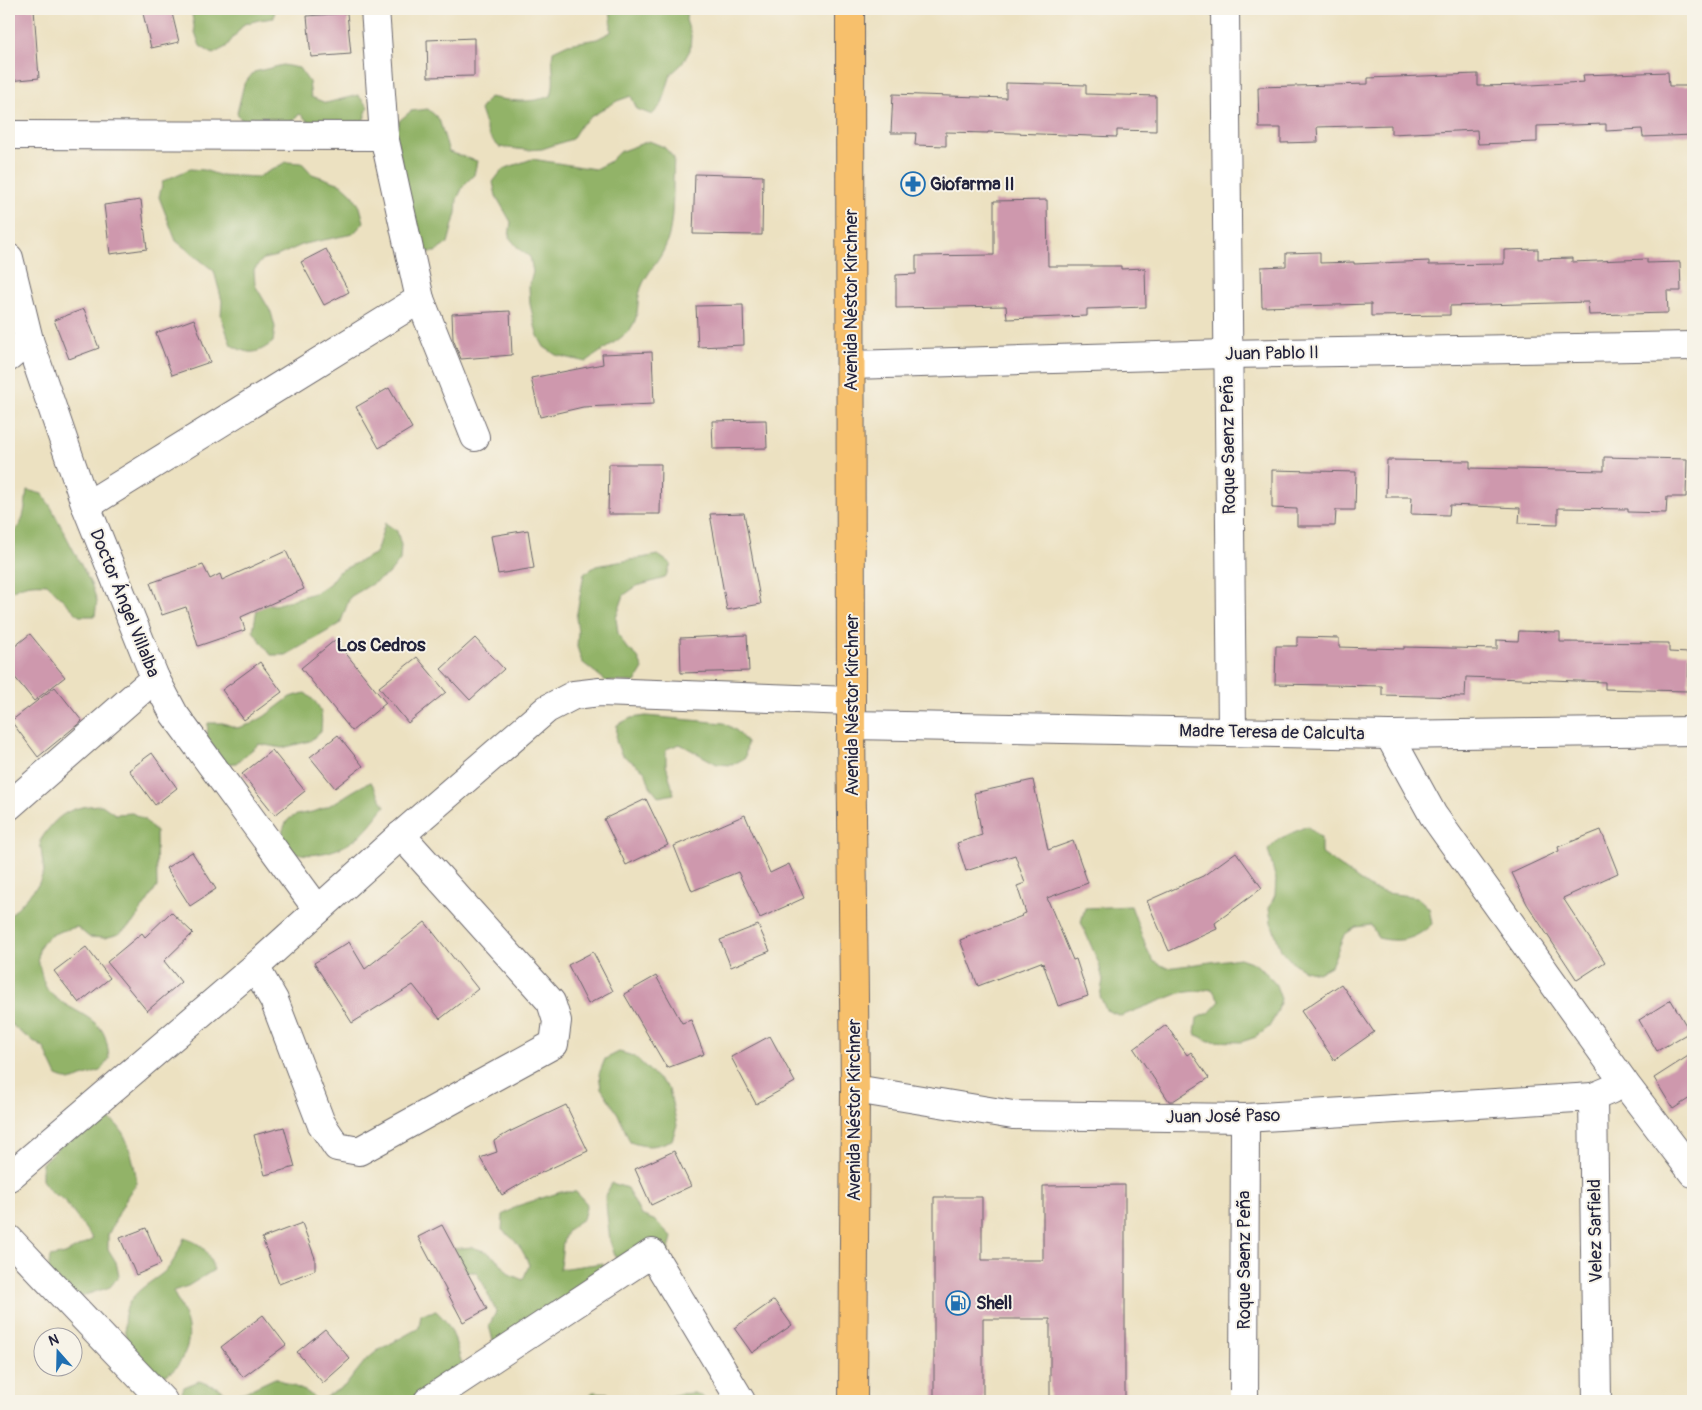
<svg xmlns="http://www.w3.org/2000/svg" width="1702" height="1410" font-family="Pangolin,sans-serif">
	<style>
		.forest { fill: #92b367; stroke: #5a6a51 }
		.building { fill: #ce98ad }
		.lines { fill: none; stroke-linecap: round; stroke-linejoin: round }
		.minor-casing { stroke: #69656a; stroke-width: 30 }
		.major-casing { stroke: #69656a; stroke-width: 30 }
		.minor { stroke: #fff; stroke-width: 28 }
		.major { stroke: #f7c06c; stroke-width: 28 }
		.labels { text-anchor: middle; stroke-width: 4; stroke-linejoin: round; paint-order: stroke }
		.poi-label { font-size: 18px; font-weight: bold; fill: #22223b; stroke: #f7f3e8; text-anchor: start }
		.street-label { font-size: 18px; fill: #22223b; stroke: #f7f3e8 }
		.neighbourhood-label { font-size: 19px; font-weight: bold; fill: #22223b; stroke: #f7f3e8 }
	</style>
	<rect width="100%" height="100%" fill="#f7f3e8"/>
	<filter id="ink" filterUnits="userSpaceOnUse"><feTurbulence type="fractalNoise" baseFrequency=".02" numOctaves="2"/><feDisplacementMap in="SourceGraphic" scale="10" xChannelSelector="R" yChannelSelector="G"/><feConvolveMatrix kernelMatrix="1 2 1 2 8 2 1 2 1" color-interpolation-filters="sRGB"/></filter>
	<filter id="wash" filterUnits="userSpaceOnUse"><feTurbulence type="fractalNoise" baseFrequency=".0096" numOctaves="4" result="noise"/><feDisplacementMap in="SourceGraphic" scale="20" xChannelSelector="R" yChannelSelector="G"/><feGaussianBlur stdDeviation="1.12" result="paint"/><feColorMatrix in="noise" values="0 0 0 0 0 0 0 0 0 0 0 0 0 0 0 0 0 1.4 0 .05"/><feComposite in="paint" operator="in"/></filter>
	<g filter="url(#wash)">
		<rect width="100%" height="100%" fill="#ece1c1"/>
		<!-- forest -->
		<g class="forest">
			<polygon points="191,9 275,9 274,18 259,20 244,24 226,47 213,54 200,46 195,32"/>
			<path d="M608 9H687L686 20 691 35 690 50 682 64 671 74 662 104 652 115 637 109 631 96 617 101 592 116 580 126 572 139 542 149 527 150 499 147 489 136 480 110 489 97C512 101 528 104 551 96 556 79 551 69 553 51L568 44 597 39 611 32V16Z"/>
			<polygon points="283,65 299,68 309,82 311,97 326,103 358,95 368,107 363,122 311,124 300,114 288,124 245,126 237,113 244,84 254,72"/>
			<polygon points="428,109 439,119 449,152 477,161 474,175 464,185 457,199 456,213 448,243 435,252 420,252 396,136 399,121 411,111"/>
			<path d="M649 141 664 147 674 158C672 183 675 222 666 245 660 261 647 272 641 288 636 302 640 316 631 328 624 338 597 353 586 362L556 355 544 347 537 334 530 304 529 287 533 272 530 257 519 249 509 237 511 222 496 196 493 182 503 169 532 159 595 169 609 162 619 152Z"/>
			<path d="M286 162 302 163 312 174 341 184 353 195 360 207 364 222 353 234 304 244 277 256 263 259 254 270 255 285 271 312 275 327 273 342C256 355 249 355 231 345L221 316 222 301 214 271 176 241 159 197 163 181 190 169 204 170 219 175 258 177Z"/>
			<path d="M27 490 42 494 51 507 92 586 97 601 95 616H79L47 584C32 583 21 584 9 593V534C25 529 25 505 27 490Z"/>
			<polygon points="385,523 397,531 401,545 400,560 390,573 350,597 340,624 286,655 271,655 253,631 258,603 275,605 317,592 329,584 338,572 376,553"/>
			<polygon points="658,555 671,564 665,578 637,586 624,595 616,618 618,633 625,646 637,656 643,669 635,682 606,681 582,662 577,647 578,632 576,618 584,574 596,566"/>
			<path d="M305 693C321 705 323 711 321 731L310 741 282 748 259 744 236 763 220 764 207 738 208 723H223L237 728 251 724 265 716 290 697Z"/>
			<polygon points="646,716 724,723 737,731 747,743 745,758 732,765 717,764 680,744 666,749 666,765 674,794 659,797 650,786 645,771 621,754 616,741 617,725 631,718"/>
			<path d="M371 782 385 806C366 829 358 844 328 852 310 856 302 856 286 849L281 836C283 832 284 825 287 821 294 813 306 814 316 811 336 805 352 789 371 782Z"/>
			<path d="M102 805 115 814 132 813 145 820 156 832 157 887 132 924 119 934 105 938 89 937 77 927C50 933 31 940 41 972 42 978 45 988 50 993 65 1008 88 1013 101 1029 107 1037 108 1049 109 1059L100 1071 70 1081 57 1076 44 1048 20 1032 9 1022V917L38 885 44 872 40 841C57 814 70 806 102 805Z"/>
			<path d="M1307 826 1321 838V853L1372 889 1387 893 1417 897 1429 908 1432 924C1415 940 1400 943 1378 938L1371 925 1356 927 1344 935 1331 966 1318 973 1304 970 1292 962 1281 950 1271 922 1269 908 1275 895 1276 880 1268 850 1279 839Z"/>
			<polygon points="1131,906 1146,947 1153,961 1167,968 1240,958 1254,963 1267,974 1276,985 1281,999 1277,1013 1269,1027 1256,1037 1241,1042 1209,1041 1195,1034 1197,1018 1210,1012 1220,1001 1212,989 1180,993 1121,1016 1106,1010 1100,996 1103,980 1099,964 1081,922 1085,908"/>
			<path d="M619 1052 634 1056 669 1089 677 1125 672 1140C655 1147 647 1148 630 1142L618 1114 601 1088 599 1074 605 1059Z"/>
			<path d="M103 1117C107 1119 114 1121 117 1125 129 1137 135 1167 137 1183L128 1195 108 1235V1249L116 1262 119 1276 110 1287 82 1296 67 1294 48 1272 50 1257 65 1254 93 1239 63 1199 51 1192 42 1180V1163L88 1119Z"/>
			<path d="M612 1183 627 1188 641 1215 656 1221 672 1237C667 1260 661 1272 637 1277L623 1268 615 1256 610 1241 605 1196Z"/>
			<path d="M561 1192H576L587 1204 583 1219C556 1235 566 1243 559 1269L603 1263 605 1277 507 1346 493 1340 489 1326 496 1312 484 1285 476 1272H444L439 1250 472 1247 487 1252 499 1261 509 1274 523 1280 529 1265C523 1249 516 1240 502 1230L503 1215 517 1206Z"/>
			<path d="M184 1238C205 1245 207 1251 214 1270L188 1286 173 1291C184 1315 196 1331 183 1356 180 1362 176 1369 171 1372 165 1377 150 1378 141 1380 131 1356 113 1319 134 1296 144 1284 160 1278 170 1266 176 1258 180 1247 184 1238Z"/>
			<path d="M436 1311C454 1327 455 1342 462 1364L418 1394 410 1401H179L184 1387 199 1381 216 1387 230 1395 245 1392 275 1378 307 1392 319 1401 346 1385 365 1361 377 1351 419 1328 421 1314Z"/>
			<polygon points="593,1392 608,1393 614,1401 583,1401"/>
			<polygon points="694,1393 712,1401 648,1401 679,1394"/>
		</g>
		<g id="blocks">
			<!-- building -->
			<g class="building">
				<polygon points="9,9 34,9 39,78 9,81"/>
				<polygon points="142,9 171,9 179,42 151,48"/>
				<polygon points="347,13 351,54 311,57 307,16"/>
				<polygon points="474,38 474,76 428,77 427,40"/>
				<polygon points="1668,72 1669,86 1693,86 1693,135 1643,137 1642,129 1606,131 1606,124 1537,126 1537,142 1478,144 1477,130 1391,134 1391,125 1317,127 1318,142 1281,143 1281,128 1259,128 1258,87 1368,84 1368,78 1478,74 1478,86 1531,85 1584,82 1583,75"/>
				<polygon points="1006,83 1086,85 1086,94 1156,96 1156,131 1117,130 1117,137 988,132 988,133 946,132 946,146 915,145 916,133 891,133 893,94 1006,98"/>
				<polygon points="695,174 763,176 762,235 693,234"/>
				<polygon points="141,200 147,249 110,254 104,205"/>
				<polygon points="1047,200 1048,266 1121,266 1121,269 1145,268 1146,307 1087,309 1087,316 1007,319 1006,306 896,308 896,275 916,274 916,256 994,255 994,201"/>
				<polygon points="326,249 349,292 324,305 301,262"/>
				<polygon points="1538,249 1538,259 1572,258 1572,262 1647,259 1647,263 1680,262 1681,291 1667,291 1668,313 1589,315 1588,302 1450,306 1450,315 1371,316 1371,304 1262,307 1261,267 1286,266 1286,253 1320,252 1320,263 1354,262 1354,264 1429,261 1429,265 1504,264 1504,250"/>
				<polygon points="743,305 744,345 698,347 696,306"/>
				<polygon points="84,309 99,348 69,359 54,320"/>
				<polygon points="510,311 512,355 461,359 453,339 452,314"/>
				<polygon points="194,319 210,362 172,375 156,333"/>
				<polygon points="652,352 654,404 583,407 540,417 531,378 603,364 602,354"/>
				<polygon points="389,388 412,428 379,448 356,407"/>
				<polygon points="766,420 767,448 713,449 712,421"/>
				<polygon points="1604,457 1687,459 1686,497 1667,497 1666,513 1628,512 1628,509 1558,508 1558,524 1519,523 1520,508 1450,505 1449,515 1411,514 1412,497 1386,497 1387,460 1470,461 1470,468 1604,471"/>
				<polygon points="609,464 661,464 660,514 608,514"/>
				<polygon points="1272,470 1356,472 1355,510 1336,510 1335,526 1297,526 1297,509 1272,508"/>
				<polygon points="744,513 761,604 727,610 710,514"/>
				<polygon points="528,530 534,568 498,574 491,536"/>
				<polygon points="286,551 304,589 241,617 245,630 198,646 186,607 162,615 150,583 203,565 210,579 220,574 222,580"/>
				<polygon points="1519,631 1560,632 1560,642 1669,643 1669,652 1689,653 1688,691 1605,689 1605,682 1466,677 1465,697 1382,695 1382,686 1275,684 1276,646 1297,646 1297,637 1339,638 1339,647 1404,649 1404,647 1497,649 1497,640 1518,641"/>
				<polygon points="30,634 65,677 34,701 9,670 9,651"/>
				<polygon points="747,635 749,671 681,673 680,638"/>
				<polygon points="475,638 504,669 470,700 441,669"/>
				<polygon points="335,640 386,703 352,731 301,668"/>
				<polygon points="417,657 446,692 408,723 379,687"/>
				<polygon points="260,662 282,692 244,720 222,690"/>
				<polygon points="55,687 82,721 38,757 11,721"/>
				<polygon points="338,735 363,766 335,788 310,757"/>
				<polygon points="272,750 305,791 275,815 242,774"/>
				<polygon points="152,753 177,788 155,805 129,770"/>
				<polygon points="1033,780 1048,850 1073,841 1088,883 1047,898 1073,960 1076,959 1088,996 1058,1006 1043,963 1042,964 1041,962 978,986 960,940 1022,916 1021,915 1026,913 1017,886 1025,883 1015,855 966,871 957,843 982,835 974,793"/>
				<polygon points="646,799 668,845 626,865 604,819"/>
				<polygon points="745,815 770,873 789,864 804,898 760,918 738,872 692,891 674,846"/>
				<polygon points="1601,830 1618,873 1563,898 1605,962 1577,980 1527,904 1512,873 1559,851 1558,847"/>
				<polygon points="192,852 216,889 190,906 166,868"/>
				<polygon points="1236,852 1262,888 1215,923 1217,929 1169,951 1147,901 1203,876"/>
				<polygon points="171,912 193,933 164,961 181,982 147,1011 107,962 142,933 145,937"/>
				<polygon points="425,922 478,989 440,1019 413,985 352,1023 314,963 349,942 365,969"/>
				<polygon points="758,925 770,951 731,967 720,940"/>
				<polygon points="86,947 110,978 79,1003 54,971"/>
				<polygon points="593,952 613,991 588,1004 568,965"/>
				<polygon points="656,976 682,1023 691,1020 704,1054 667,1068 624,994"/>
				<polygon points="1341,984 1374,1032 1334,1060 1301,1011"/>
				<polygon points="1671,1000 1690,1032 1657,1051 1639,1020"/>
				<polygon points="1166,1025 1187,1055 1191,1052 1209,1078 1173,1101 1169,1101 1134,1049"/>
				<polygon points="770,1036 795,1082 756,1104 731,1057"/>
				<polygon points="1693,1053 1693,1096 1673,1109 1654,1078"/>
				<polygon points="566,1105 588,1151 532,1177 502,1195 480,1158 497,1152 494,1141 509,1132"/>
				<polygon points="284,1127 295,1167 265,1175 254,1135"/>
				<polygon points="674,1151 691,1186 651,1205 635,1169"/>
				<polygon points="1125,1185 1125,1401 1050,1401 1050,1319 983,1319 983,1401 934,1401 934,1197 982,1197 982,1260 1043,1260 1043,1186"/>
				<polygon points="302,1223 315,1258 315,1270 279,1284 262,1238"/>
				<polygon points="442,1225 487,1309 463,1322 418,1237"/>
				<polygon points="146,1228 161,1264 136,1275 120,1238"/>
				<polygon points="774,1300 792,1325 752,1353 734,1328"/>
				<polygon points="263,1315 286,1345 243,1377 221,1347"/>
				<polygon points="325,1329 350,1359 323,1383 297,1352"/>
			</g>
		</g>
	</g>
	<g filter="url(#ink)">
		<use href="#blocks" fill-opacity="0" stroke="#69656a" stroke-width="1"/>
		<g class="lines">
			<!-- minor casing -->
			<g class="minor-casing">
				<g id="minor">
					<polyline points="375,9 384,136 420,299 475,437"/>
					<polyline points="1225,9 1232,731"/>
					<polyline points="9,135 384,136"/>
					<polyline points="9,258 29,340 86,506 155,678 174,714 318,910"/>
					<polyline points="9,357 29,340"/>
					<polyline points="851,365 1227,354 1693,346"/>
					<polyline points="86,506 420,299"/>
					<polyline points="851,725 1389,735 1693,731"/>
					<polyline points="1389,735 1433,815 1626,1085 1693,1173"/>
					<polyline points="9,806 155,678"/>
					<polyline points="255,967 274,1000 321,1123 337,1147 359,1151 554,1044 557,1021 551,1002 401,835"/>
					<polyline points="855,1089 1013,1115 1245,1118 1593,1097"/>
					<polyline points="9,1177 255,967 401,835 547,709 574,695 600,692 851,701"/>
					<polyline points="9,1239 163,1401"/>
					<polyline points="428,1401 652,1253 741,1401"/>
					<polyline points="1244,1401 1245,1118"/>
					<polyline points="1597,1401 1593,1097 1610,1090"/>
				</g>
			</g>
			<!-- major casing -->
			<g class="major-casing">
				<polyline id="major" points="850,9 851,725 855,1089 853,1401"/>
			</g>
			<!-- minor -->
			<use href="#minor" class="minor"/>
			<!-- major -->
			<use href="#major" class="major"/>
		</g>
	</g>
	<!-- icons -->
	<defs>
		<g id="pharmacy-ring" transform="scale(1.25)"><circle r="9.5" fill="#f7f3e8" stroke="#1f6fb2" stroke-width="1.5"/><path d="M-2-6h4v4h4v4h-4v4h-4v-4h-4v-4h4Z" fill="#1f6fb2"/></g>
		<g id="fuel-ring" transform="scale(1.25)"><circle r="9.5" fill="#f7f3e8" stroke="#1f6fb2" stroke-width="1.5"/><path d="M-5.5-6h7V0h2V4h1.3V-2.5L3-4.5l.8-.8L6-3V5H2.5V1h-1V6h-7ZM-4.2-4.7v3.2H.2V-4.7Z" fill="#1f6fb2"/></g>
	</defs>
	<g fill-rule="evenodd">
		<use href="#pharmacy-ring" x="913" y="184"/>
		<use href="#fuel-ring" x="958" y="1303"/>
	</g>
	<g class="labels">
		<!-- poi labels -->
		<g class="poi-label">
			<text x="930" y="190">Giofarma II</text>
			<text x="976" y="1309">Shell</text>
		</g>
		<!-- street labels -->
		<g class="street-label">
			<text transform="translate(851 300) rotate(-90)" y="6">Avenida Néstor Kirchner</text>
			<text transform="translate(1272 353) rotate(-1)" y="6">Juan Pablo II</text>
			<text transform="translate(1228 445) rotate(-91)" y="6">Roque Saenz Peña</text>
			<text transform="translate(125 603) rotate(68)" y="6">Doctor Ángel Villalba</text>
			<text transform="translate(852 705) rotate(-90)" y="6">Avenida Néstor Kirchner</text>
			<text transform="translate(1272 732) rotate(1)" y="6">Madre Teresa de Calculta</text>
			<text transform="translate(854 1110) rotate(-90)" y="6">Avenida Néstor Kirchner</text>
			<text transform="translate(1223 1116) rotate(-1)" y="6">Juan José Paso</text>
			<text transform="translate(1595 1231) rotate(-91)" y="6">Velez Sarfield</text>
			<text transform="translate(1244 1260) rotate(-90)" y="6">Roque Saenz Peña</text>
		</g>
		<!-- neighbourhood labels -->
		<g class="neighbourhood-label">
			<text x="381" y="651">Los Cedros</text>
		</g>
	</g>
	<!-- margin -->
	<rect width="1702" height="1410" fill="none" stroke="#f7f3e8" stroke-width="30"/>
	<!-- north arrow -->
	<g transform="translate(58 1352) rotate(340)"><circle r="24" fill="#f7f3e8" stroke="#a29fa3"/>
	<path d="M0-4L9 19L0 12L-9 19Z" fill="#1f6fb2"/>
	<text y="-8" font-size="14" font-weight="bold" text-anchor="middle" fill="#22223b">N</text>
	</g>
</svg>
